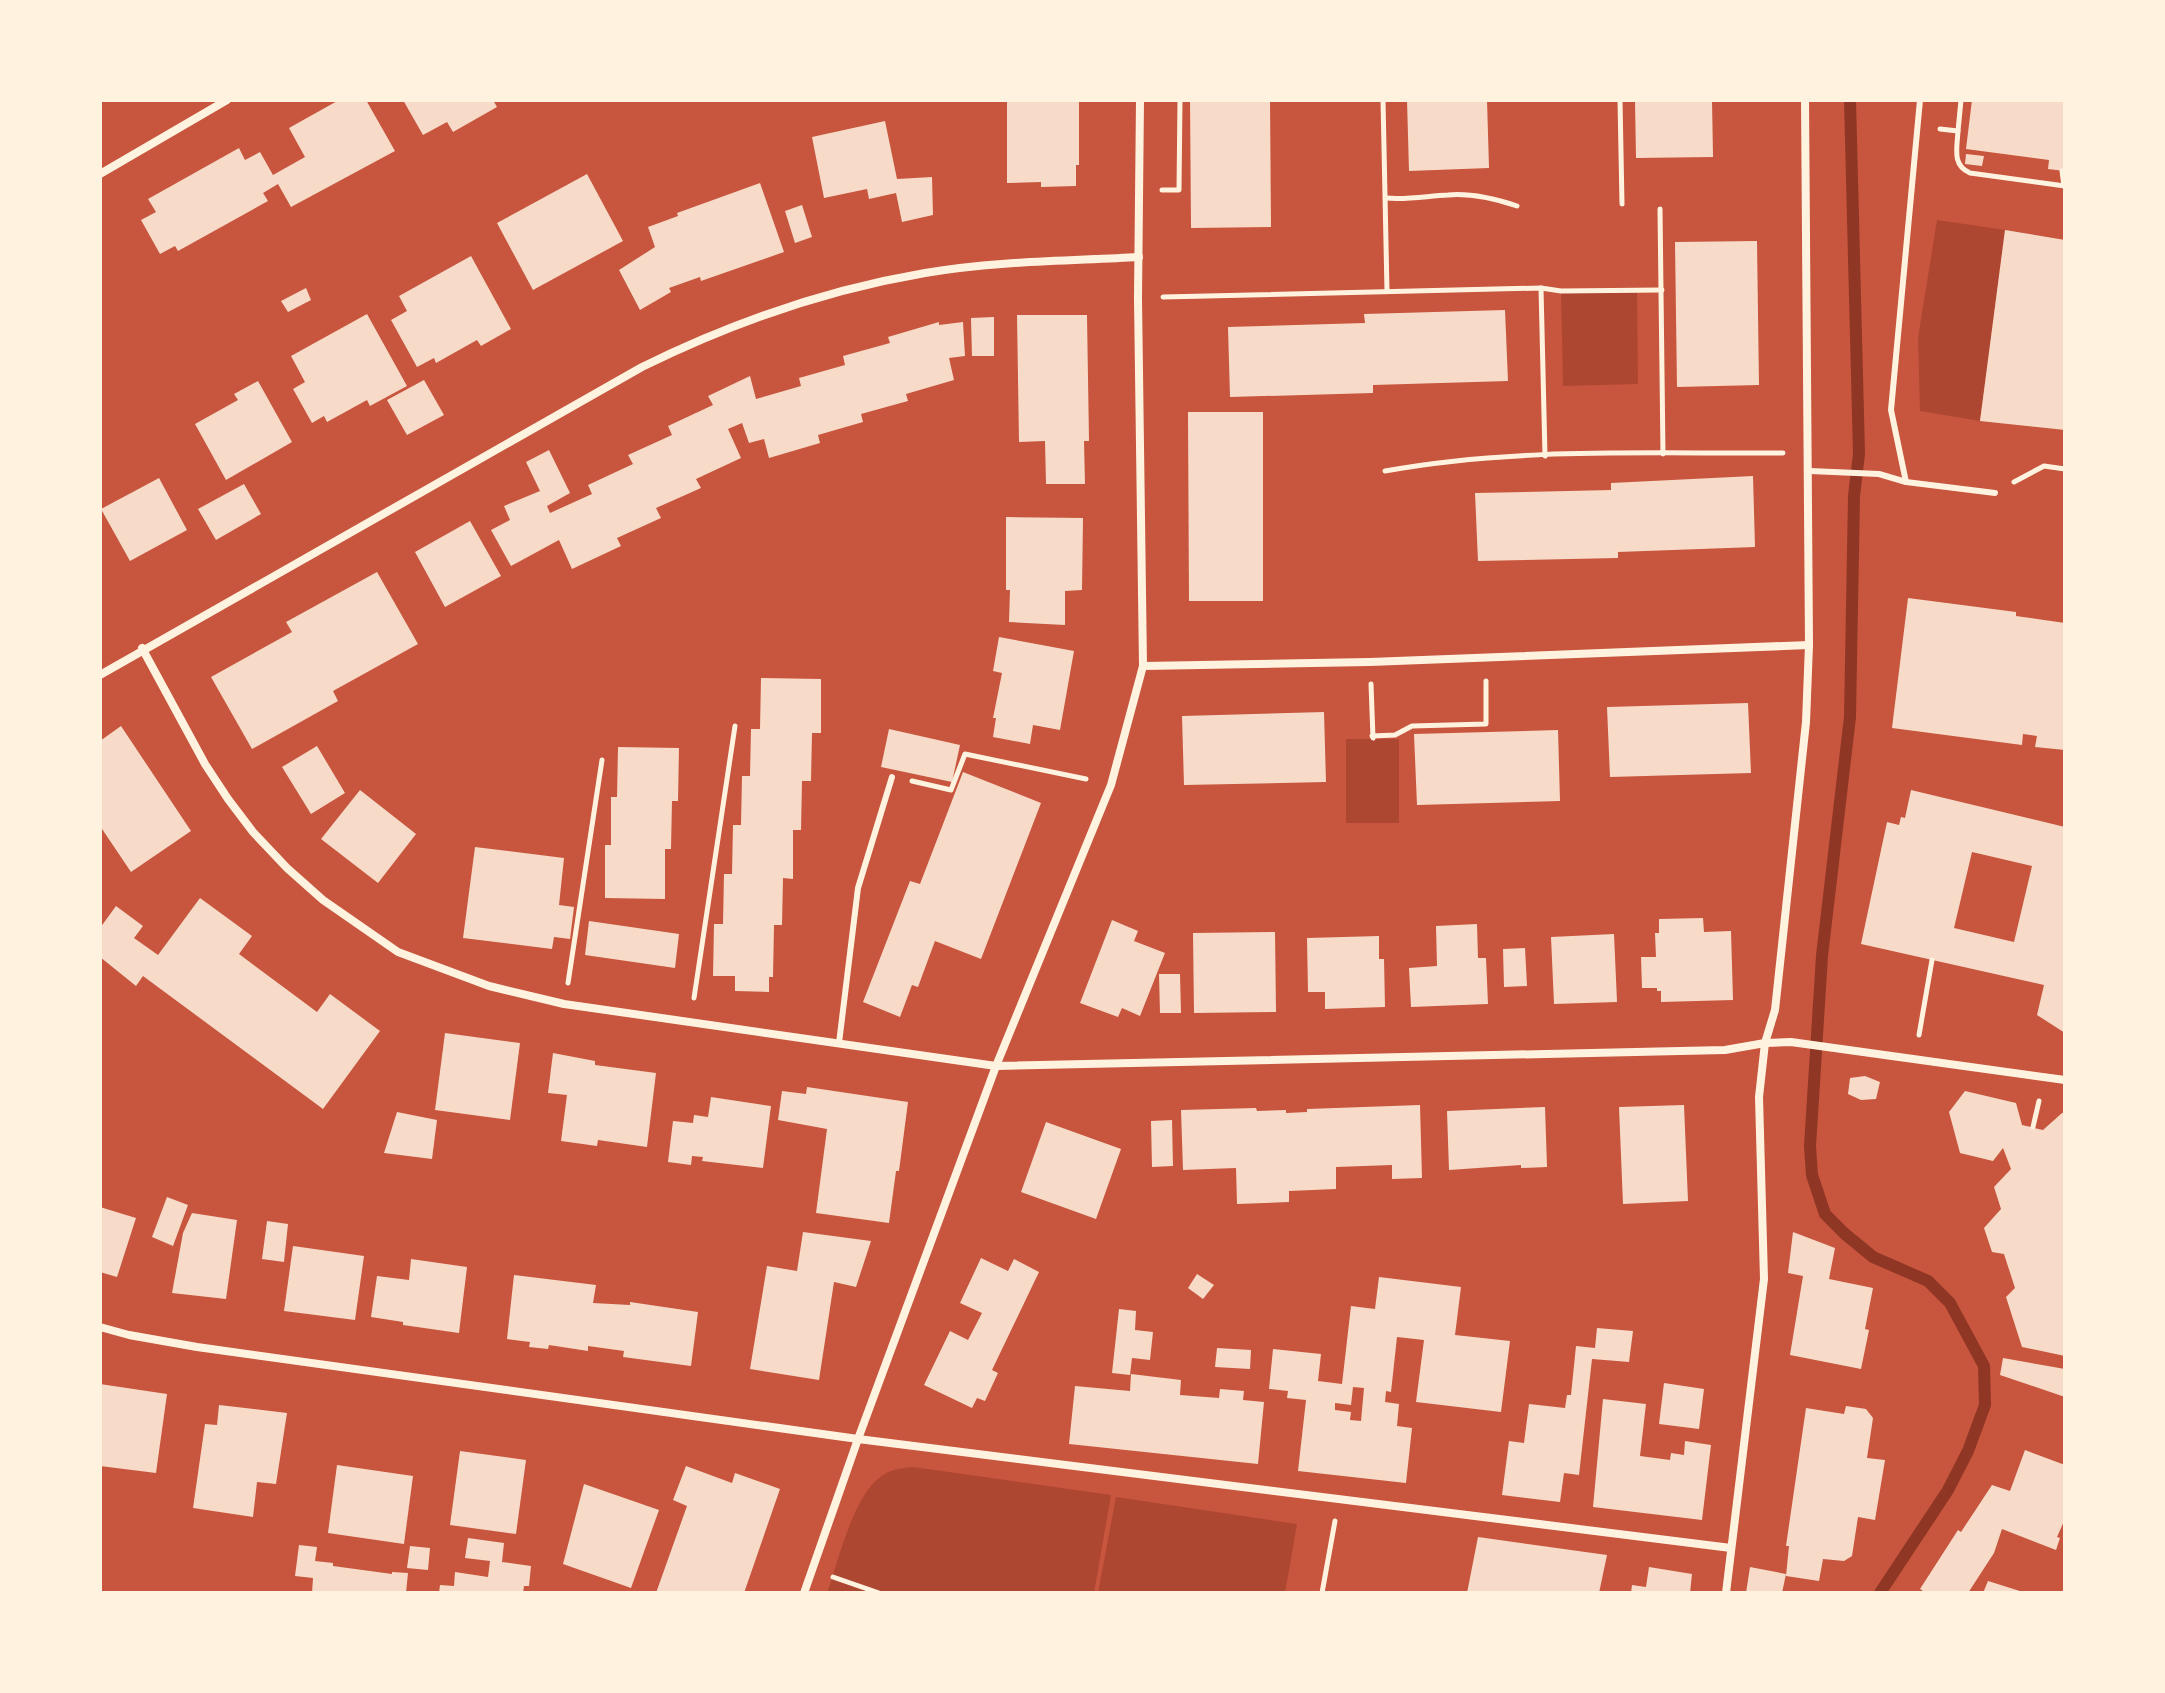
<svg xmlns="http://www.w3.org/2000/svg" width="2165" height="1693" font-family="Signika,sans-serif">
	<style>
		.green { fill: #ae4732 }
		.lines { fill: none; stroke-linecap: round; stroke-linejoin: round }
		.stream { stroke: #8f3625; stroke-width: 12 }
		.building { fill: #f7dbc8; fill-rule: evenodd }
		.path { stroke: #fff3e0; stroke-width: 5 }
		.service { stroke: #fff3e0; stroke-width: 6 }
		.minor { stroke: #fff3e0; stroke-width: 8 }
	</style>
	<rect width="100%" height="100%" fill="#c8553d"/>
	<!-- green -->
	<g class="green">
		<polygon points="1937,220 2005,230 1980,421 1920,411 1918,338"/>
		<polygon points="1637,290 1638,384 1563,386 1561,291"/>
		<rect x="1346" y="739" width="53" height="84"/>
		<path d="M913 1467 1111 1495 1094 1593H827C839 1560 853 1494 883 1475 892 1469 902 1468 913 1467Z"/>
		<polygon points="1116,1497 1297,1524 1285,1593 1098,1593"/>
	</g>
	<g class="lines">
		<!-- stream -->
		<polyline class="stream" points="1850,100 1859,454 1854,496 1850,717 1822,956 1810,1146 1812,1175 1825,1214 1845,1234 1873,1257 1928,1281 1950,1303 1984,1366 1985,1405 1968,1451 1948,1490 1880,1593"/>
	</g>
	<!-- building -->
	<g class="building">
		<polygon points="339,100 366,100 395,151 291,207 278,184 263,193 268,201 178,251 175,246 160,254 141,220 156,212 148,199 239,148 245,160 260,152 273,175 305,157 289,128"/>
		<polygon points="403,100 493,100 497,107 453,132 447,122 423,135"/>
		<polygon points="1007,100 1079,100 1079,165 1076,165 1076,186 1041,187 1041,182 1007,183"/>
		<polygon points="1190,100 1270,100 1271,227 1191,228"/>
		<polygon points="1407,100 1487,100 1489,168 1409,171"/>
		<polygon points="1635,100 1712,100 1713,157 1636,158"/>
		<polygon points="1972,100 2065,100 2065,171 2048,169 2049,160 1966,149"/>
		<polygon points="885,121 897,179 932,177 933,215 902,222 896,193 869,199 867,189 824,198 812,137"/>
		<polygon points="1966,154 1984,156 1982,166 1965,164"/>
		<polygon points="587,174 623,241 533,290 497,223"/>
		<polygon points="760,183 784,252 701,281 700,277 669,288 671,292 640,310 619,270 655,247 648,227 678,216 677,213"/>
		<polygon points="802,205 812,237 795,243 785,211"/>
		<polygon points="2005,230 2065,240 2065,430 1980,421"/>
		<polygon points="1757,241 1759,385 1677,387 1675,242"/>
		<polygon points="471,256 511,329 481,346 477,340 436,363 434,358 417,367 391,320 407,311 399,296"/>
		<polygon points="306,288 311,300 288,312 281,301"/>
		<polygon points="1505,310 1508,381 1373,385 1373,393 1230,397 1228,327 1365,323 1364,314"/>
		<polygon points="367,314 407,386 370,406 367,400 327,422 324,416 312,423 293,389 305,382 291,356"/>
		<polygon points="1017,315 1087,315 1089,441 1084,441 1085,484 1046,484 1045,441 1019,442"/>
		<polygon points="994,317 994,356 972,356 971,318"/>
		<polygon points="939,322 939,325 963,322 965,356 949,358 954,380 906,394 908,401 861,414 863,422 818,435 820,443 769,458 764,439 749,443 742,423 728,429 741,458 696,479 701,488 656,508 661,518 617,538 621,546 572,569 559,540 511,566 491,530 510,520 504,506 540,491 526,462 549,450 570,493 547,506 550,513 592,494 588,485 633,464 628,455 672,435 668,426 713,405 708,396 750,376 756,399 801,386 799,378 845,365 843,356 890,343 888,337"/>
		<polygon points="424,380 444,415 407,435 387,400"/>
		<polygon points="258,381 292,442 226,480 195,424 238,400 234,394"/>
		<polygon points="1188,412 1263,412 1263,601 1189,601"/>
		<polygon points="1753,476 1755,547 1618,552 1618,558 1478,561 1475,493 1611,490 1611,483"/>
		<polygon points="159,478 187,530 130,561 101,509"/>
		<polygon points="244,484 261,514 216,540 198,509"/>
		<polygon points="1006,517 1083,518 1082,590 1065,591 1065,625 1009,622 1010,590 1006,590"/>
		<polygon points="470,521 501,576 445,607 415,552"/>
		<polygon points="377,572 418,644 333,691 338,701 252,749 211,677 292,632 286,622"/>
		<polygon points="1908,598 2016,612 2016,616 2065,623 2065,750 2035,747 2037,736 2023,734 2022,745 1892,728"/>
		<polygon points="999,637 1074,651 1060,730 1033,725 1030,744 993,737 996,718 993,718 1002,673 993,671"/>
		<polygon points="761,678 821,679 821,733 812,733 811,781 802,781 801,830 793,830 793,879 783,878 782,925 774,925 773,977 769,977 769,992 735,991 735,976 713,976 714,924 723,924 724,874 732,874 733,825 741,825 742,776 750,776 751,729 760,729"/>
		<polygon points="1748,703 1751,773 1610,777 1607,707"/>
		<polygon points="1324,712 1326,782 1184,785 1182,716"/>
		<polygon points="121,726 191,831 131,872 100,826 100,741"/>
		<polygon points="889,729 960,745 952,782 881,767"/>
		<polygon points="1558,730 1560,801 1417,805 1414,734"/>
		<polygon points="317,746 345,793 311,814 282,767"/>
		<polygon points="618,747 679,748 678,801 672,801 671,849 665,849 665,899 605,898 605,845 611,845 611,797 617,797"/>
		<polygon points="963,772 1041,803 981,959 935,941 918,987 912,985 900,1017 863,1002 910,881 920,884"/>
		<polygon points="360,790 416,834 378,883 321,839"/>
		<path d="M1911 790 2065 827V1033L2037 1015 2044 985 1861 944 1887 822 1899 825 1901 817 1905 818ZM1972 852 2032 866 2014 942 1954 928Z"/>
		<polygon points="475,847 564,858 559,905 574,907 570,939 554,937 552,949 463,938"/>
		<polygon points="200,898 252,936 239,954 317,1012 330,994 380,1031 323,1109 143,976 136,986 100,957 100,928 116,906 143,926 134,938 158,955"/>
		<polygon points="1703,918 1704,932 1731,931 1733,1000 1661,1002 1661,991 1657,991 1657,988 1642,988 1641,957 1656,957 1655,933 1659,933 1659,919"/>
		<polygon points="1112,920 1138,931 1134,941 1165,953 1140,1016 1122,1008 1118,1017 1080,1003"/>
		<polygon points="589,921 679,934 675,968 585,955"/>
		<polygon points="1477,924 1478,958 1486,958 1488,1004 1411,1007 1409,968 1437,966 1436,926"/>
		<polygon points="1275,932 1276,1012 1194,1013 1193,933"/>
		<polygon points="1614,934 1617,1002 1554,1004 1551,937"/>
		<polygon points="1379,936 1379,959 1384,959 1385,1007 1325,1009 1325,992 1308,992 1307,938"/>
		<polygon points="1525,948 1527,986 1504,987 1503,949"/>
		<polygon points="1159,974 1180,974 1181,1013 1160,1013"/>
		<polygon points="445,1033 520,1043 510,1120 435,1110"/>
		<polygon points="553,1053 595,1061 595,1065 656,1073 647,1147 598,1140 597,1146 561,1141 567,1095 548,1093"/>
		<polygon points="1865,1076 1880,1082 1876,1099 1861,1100 1848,1094 1850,1078"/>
		<polygon points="807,1087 908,1102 899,1171 896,1171 889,1223 816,1213 827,1129 778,1120 782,1091 806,1094"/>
		<polygon points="1965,1091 2016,1103 2022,1125 2043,1130 2062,1113 2065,1113 2065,1356 2022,1347 2006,1297 2015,1288 2004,1254 1992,1252 1984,1228 2001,1209 1994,1187 2011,1169 2003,1148 1993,1161 1960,1153 1949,1112"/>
		<polygon points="711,1097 771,1106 763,1168 702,1161 703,1157 692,1156 691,1165 668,1162 673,1121 693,1123 694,1115 708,1117"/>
		<polygon points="1420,1105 1422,1178 1392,1179 1392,1165 1336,1167 1336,1189 1289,1191 1289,1202 1237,1204 1236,1168 1183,1170 1181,1110 1256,1108 1257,1111 1286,1110 1286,1113 1307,1112 1307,1109"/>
		<polygon points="1684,1105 1688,1201 1623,1204 1619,1107"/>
		<polygon points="1545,1107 1547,1167 1521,1168 1521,1165 1449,1170 1447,1111"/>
		<polygon points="397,1112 437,1120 432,1159 384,1153"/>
		<polygon points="1172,1120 1173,1166 1152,1167 1151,1121"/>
		<polygon points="1046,1122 1121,1149 1096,1219 1021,1192"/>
		<polygon points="167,1197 188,1205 173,1246 152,1237"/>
		<polygon points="100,1207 136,1218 117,1277 100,1272"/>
		<polygon points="192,1213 237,1220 226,1299 172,1293 183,1233"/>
		<polygon points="267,1221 288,1224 284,1262 262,1259"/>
		<polygon points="803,1232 871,1241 856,1287 834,1282 819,1380 750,1369 767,1266 797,1271"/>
		<polygon points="1793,1232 1835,1248 1829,1279 1873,1288 1865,1329 1869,1330 1861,1369 1790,1355 1803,1276 1788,1273"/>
		<polygon points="293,1246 364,1256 355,1320 284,1311"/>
		<polygon points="981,1258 1008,1271 1014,1259 1039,1272 992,1370 998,1373 985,1401 977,1398 972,1408 924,1385 950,1331 968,1340 982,1313 960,1303"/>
		<polygon points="411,1259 467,1267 459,1333 403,1325 403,1322 371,1317 377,1276 409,1280"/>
		<polygon points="1197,1274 1214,1285 1203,1299 1188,1288"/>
		<polygon points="514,1275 596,1285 593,1303 630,1305 630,1302 698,1312 691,1366 623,1357 624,1351 588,1346 588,1351 549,1345 548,1349 529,1347 530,1342 507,1339"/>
		<path d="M1379 1277 1461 1287 1455 1335 1510 1341 1501 1412 1416 1402 1424 1340 1397 1337 1391 1392 1386 1391 1385 1402 1399 1404 1397 1426 1412 1428 1406 1483 1298 1471 1306 1400 1287 1398 1288 1391 1269 1389 1273 1349 1321 1354 1318 1381 1342 1384 1351 1306 1375 1309ZM1353 1387 1364 1388 1361 1421 1350 1420 1351 1412 1335 1410V1403L1351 1405Z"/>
		<polygon points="1119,1309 1136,1311 1135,1330 1153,1332 1150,1360 1132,1358 1130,1375 1112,1373"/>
		<polygon points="1597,1328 1633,1331 1629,1362 1592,1359 1579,1475 1564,1473 1560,1502 1502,1495 1509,1441 1524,1443 1529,1404 1565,1408 1567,1395 1571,1395 1576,1346 1595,1348"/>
		<polygon points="1217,1348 1251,1350 1250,1369 1215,1367"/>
		<polygon points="2003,1358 2065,1369 2065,1397 2000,1375"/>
		<polygon points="1131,1374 1181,1380 1180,1395 1219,1398 1220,1389 1244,1391 1243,1400 1264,1402 1258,1464 1069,1444 1075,1386 1130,1391"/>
		<polygon points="1664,1383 1704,1389 1699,1429 1659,1424"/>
		<polygon points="100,1384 167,1394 156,1473 100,1466"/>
		<polygon points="1603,1399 1646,1404 1640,1456 1670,1460 1671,1453 1684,1455 1685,1441 1711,1445 1702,1520 1593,1507"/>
		<polygon points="219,1405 287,1413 276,1484 257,1482 253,1517 193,1508 205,1424 217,1425"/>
		<polygon points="1846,1406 1866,1409 1873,1418 1867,1458 1885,1460 1875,1520 1858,1517 1852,1556 1844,1561 1823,1559 1819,1581 1786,1576 1789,1546 1786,1546 1806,1408 1844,1414"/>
		<polygon points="2025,1450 2065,1465 2065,1519 2057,1537 2060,1538 2056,1550 2002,1529 1994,1553 1968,1593 1926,1593 1920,1589 1958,1530 1961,1532 1992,1485 2010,1491"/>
		<polygon points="460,1451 526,1460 516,1534 450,1525"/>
		<polygon points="337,1465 413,1476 404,1544 328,1533"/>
		<polygon points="686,1466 732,1483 735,1473 780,1489 744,1593 656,1593 687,1506 673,1500"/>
		<polygon points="584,1484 659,1510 631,1588 563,1564"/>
		<polygon points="1478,1537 1607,1555 1599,1593 1467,1593"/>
		<polygon points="468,1538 504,1543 502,1562 531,1566 529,1586 524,1586 523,1593 439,1593 440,1585 454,1586 455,1572 488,1577 490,1561 465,1558"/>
		<polygon points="299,1545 317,1547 315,1561 333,1563 333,1566 392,1574 392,1572 408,1573 406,1593 312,1593 313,1578 295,1576"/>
		<polygon points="410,1546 430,1548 428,1570 407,1568"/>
		<polygon points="1649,1567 1692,1574 1690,1593 1631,1593 1632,1585 1646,1587"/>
		<polygon points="1750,1567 1786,1574 1782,1593 1746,1593"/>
		<polygon points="1988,1581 2023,1592 2023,1593 1983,1593"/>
	</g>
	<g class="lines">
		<!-- path -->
		<g class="path">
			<polyline points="1383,100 1387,291"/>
			<polyline points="1620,100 1622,204"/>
			<path d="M1940 129 1958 131C1957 149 1952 165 1970 173L2065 186"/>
			<polyline points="1958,131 1961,100"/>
			<polyline points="2062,171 2064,186"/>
			<polyline points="1162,190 1179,190 1180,100"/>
			<path d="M1386 198C1407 200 1427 196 1448 195 1470 193 1496 199 1517 206"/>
			<polyline points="1660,209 1663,454"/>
			<polyline points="1541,288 1545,456"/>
			<polyline points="1163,297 1541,288 1561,291 1662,290"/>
			<path d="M1385 471C1515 447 1651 454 1783 453"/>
			<polyline points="2014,482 2044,466 2065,469"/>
			<polyline points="1371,684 1373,738"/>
			<polyline points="1372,736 1395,735 1412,726 1486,724 1486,681"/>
			<polyline points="912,781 951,790 965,754 1086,779"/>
			<polyline points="568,983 602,760"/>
			<polyline points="694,998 735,726"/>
			<polyline points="1919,1035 1932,960"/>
			<polyline points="2033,1127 2039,1101"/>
			<polyline points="833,1577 879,1593"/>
			<polyline points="1322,1593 1335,1521"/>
		</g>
		<!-- service -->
		<g class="service">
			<polyline points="1810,471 1879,474 1906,482 1995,493"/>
			<polyline points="1906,482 1891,410 1920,100"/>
			<polyline points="839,1043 858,888 892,777"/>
		</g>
		<!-- minor -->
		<g class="minor">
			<polyline points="100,174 227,100"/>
			<polyline points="142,648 205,764 228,799 253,832 287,868 323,900 398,952 489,986 564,1004 996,1066 1725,1050 1765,1043 1791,1042 2065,1080"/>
			<polyline points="1143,666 1370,662 1809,645"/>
			<path d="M100 675 642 367C733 322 825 290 925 273 995 261 1068 261 1139 257"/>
			<polyline points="100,1327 129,1335 197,1347 858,1439 1731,1548"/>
			<polyline points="804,1593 858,1439 996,1066 1111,785 1143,666 1138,298 1140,100"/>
			<polyline points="1726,1593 1764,1279 1759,1097 1765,1043 1775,1010 1806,722 1809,645 1805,100"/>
		</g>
	</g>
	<!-- border -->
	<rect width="2165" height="1693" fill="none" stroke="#fff3e0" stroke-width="204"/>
</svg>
